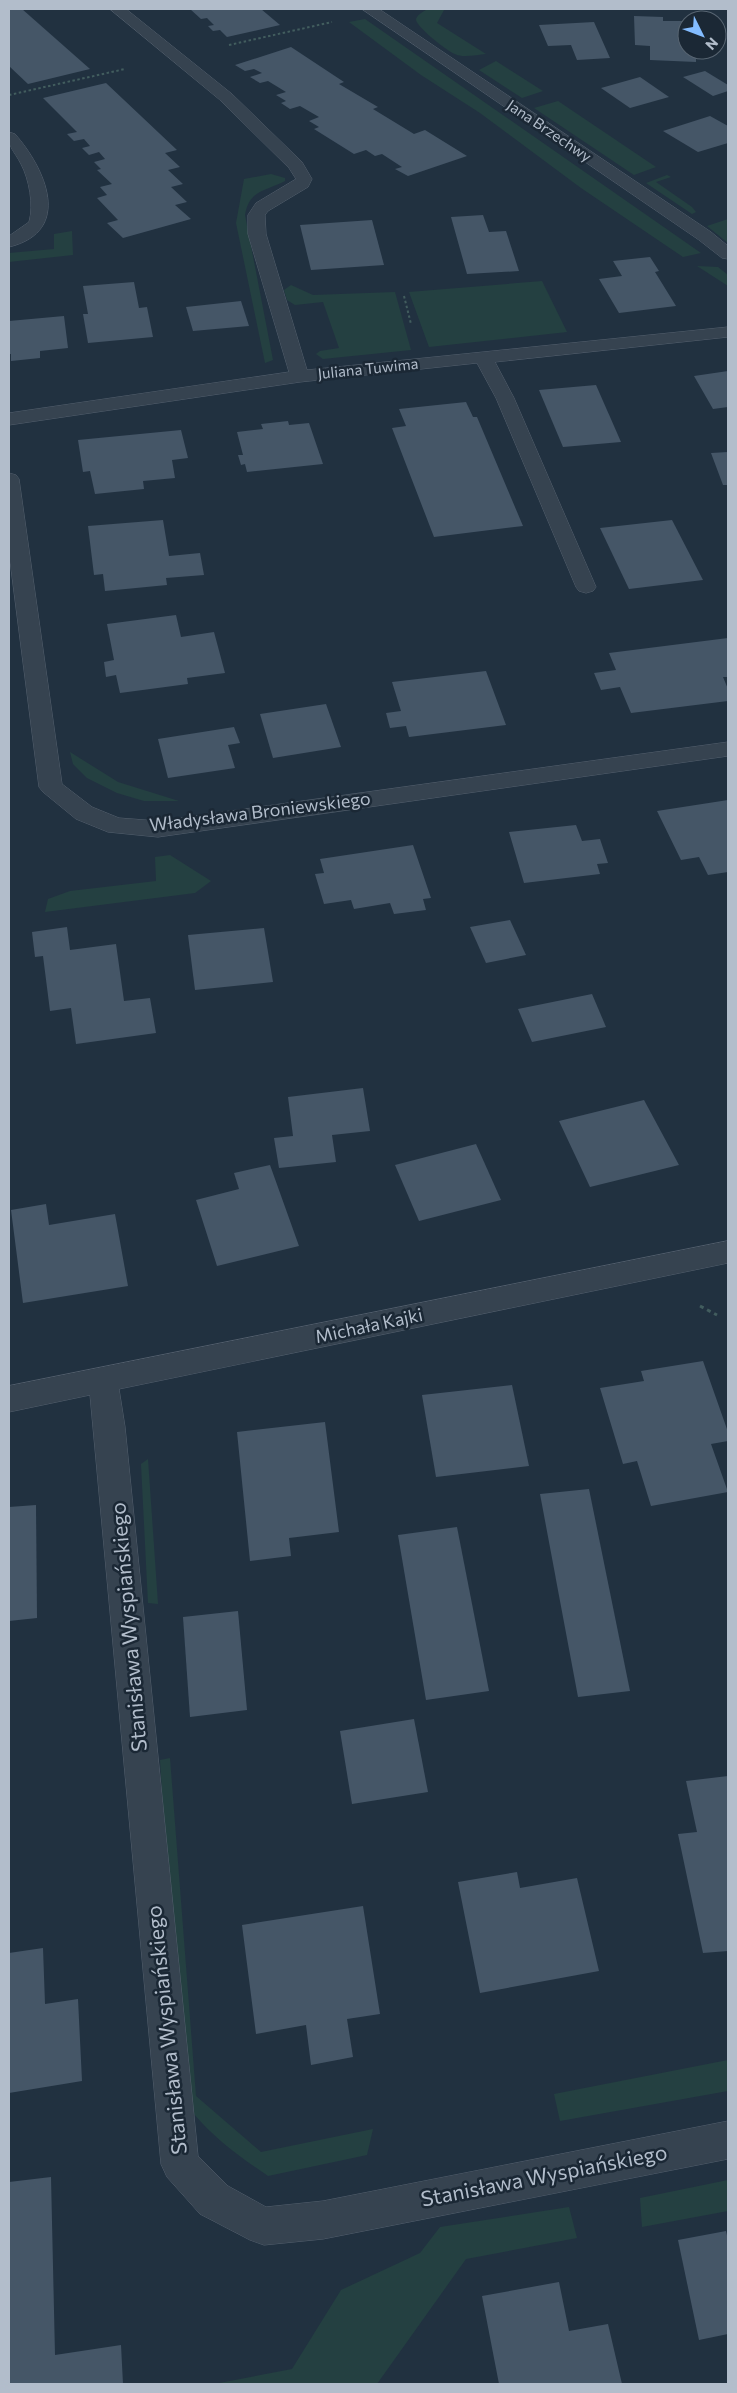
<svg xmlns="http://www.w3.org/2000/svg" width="737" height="2393" font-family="Commissioner,sans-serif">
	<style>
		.green { fill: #244041 }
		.building { fill: #455667 }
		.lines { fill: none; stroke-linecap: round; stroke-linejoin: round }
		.minor-casing { stroke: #54606e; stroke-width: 1 }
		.path-far1 { stroke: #425d5e; stroke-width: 2; stroke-dasharray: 2.5 2.5; stroke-linecap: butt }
		.path { stroke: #425d5e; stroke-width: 3; stroke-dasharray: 4 4; stroke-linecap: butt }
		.minor { fill: #364350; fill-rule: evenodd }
		.labels { text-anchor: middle; stroke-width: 5; stroke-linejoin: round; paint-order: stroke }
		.far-street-label { font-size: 15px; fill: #b2bdcb; stroke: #1b2835 }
		.street-label { font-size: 18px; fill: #b2bdcb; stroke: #1b2835 }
		.near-street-label { font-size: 21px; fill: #b2bdcb; stroke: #1b2835 }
	</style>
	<rect width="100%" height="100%" fill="#213140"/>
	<!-- green -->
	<g class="green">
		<path d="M428 9H472L444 10 437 23 486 54C477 55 462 58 455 54 447 51 415 26 416 19 418 14 424 11 428 9Z"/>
		<polygon points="365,19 701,253 683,257 581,188 480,113 421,75 349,22"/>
		<polygon points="496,61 543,91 522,98 479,70"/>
		<polygon points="558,101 656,167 634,175 534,108"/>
		<path d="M271 174 285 178V181C266 191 249 190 245 215L273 360 265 363 236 223 244 179Z"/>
		<polygon points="667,175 671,177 656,182 692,207 696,212 692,214 646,183"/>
		<polygon points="728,219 728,243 707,226"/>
		<polygon points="72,231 73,255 9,262 9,253 54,249 54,234"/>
		<polygon points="697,266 718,267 728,275 728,286"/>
		<polygon points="542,281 567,332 429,347 409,292"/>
		<polygon points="291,285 313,295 395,292 411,350 323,359 316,354 320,351 339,348 323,302 295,305 287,300 284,290"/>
		<polygon points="70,752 118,782 179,801 144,801 117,793 87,778 73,764"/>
		<polygon points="170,855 211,881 195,893 45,912 48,899 70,891 156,881 155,857"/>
		<polygon points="148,1459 158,1604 148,1603 141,1464"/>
		<path d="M170 1758 196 2096 261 2152 373 2129 367 2155 268 2176C240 2157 215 2139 193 2113L168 1890 160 1760Z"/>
		<polygon points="728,2060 728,2091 560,2121 554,2094"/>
		<polygon points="728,2180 728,2211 642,2227 640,2198"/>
		<polygon points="569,2207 577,2238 466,2259 377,2384 214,2384 292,2369 341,2290 420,2253 440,2227"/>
	</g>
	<!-- building -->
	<g class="building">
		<polygon points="9,9 22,9 90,69 28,84 9,66"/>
		<polygon points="190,9 261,9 280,25 227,37 220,30 213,31 208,26 214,25 207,18 201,19"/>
		<polygon points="634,16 663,17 663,21 687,21 687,50 696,50 696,62 650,60 650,46 635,45"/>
		<polygon points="594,22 610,58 577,60 571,45 548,46 539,25"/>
		<polygon points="291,47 344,82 339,84 378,107 373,109 414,134 425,130 467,156 408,176 395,169 402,167 382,154 375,156 366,150 354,154 314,129 319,127 309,121 319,117 300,106 290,109 281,103 286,101 276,95 286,92 268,81 260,83 250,77 262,73 254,69 245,71 235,65"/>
		<polygon points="705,71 728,85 728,91 713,96 683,77"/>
		<polygon points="640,77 669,97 630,108 601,88"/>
		<polygon points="106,83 177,150 165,153 180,167 168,170 183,184 171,187 187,202 175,205 191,219 123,238 107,223 118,220 97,198 107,195 100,187 112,184 97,170 101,169 94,162 105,159 99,152 89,155 82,148 90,146 84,139 74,141 67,134 77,132 43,98"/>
		<polygon points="710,116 728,126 728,143 698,152 663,131"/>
		<polygon points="483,215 489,232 506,231 519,271 467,274 451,217"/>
		<polygon points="372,220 384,265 311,270 300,225"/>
		<polygon points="650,257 659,271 655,272 676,306 619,313 599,279 622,276 613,261"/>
		<polygon points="134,282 139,308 147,307 153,337 88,343 83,314 88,314 83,286"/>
		<polygon points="241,301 249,326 193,331 186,307"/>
		<polygon points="64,316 68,348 40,351 40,358 11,361 11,354 9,354 9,321"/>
		<polygon points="728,371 728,407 713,409 694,376"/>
		<polygon points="596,385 621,442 563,447 539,390"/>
		<polygon points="466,402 473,417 477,417 523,526 434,537 392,428 406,426 399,409"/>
		<polygon points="288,421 289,425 309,423 323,464 247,472 245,464 241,465 238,455 243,455 237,432 263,429 261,424"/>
		<polygon points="181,430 188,458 172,460 175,478 143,481 144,489 95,494 90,471 83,472 78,440"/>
		<polygon points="728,452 728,485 723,485 711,453"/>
		<polygon points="163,520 169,556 200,553 204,575 166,578 167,585 105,591 103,574 94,575 88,526"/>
		<polygon points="672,520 703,580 629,589 600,528"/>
		<polygon points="176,615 181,637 214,632 225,673 187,678 188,684 120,693 116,675 106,677 104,662 114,660 107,624"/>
		<polygon points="728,638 728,677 723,677 728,689 728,701 631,713 620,687 601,690 594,673 616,670 609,653"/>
		<polygon points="486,671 506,725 409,737 406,726 390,728 386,713 401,711 392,682"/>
		<polygon points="326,704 341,747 273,758 260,714"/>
		<polygon points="234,727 240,743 228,745 235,768 168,778 158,739"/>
		<polygon points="728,800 728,872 708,875 699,857 681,860 657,811"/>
		<polygon points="576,825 582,841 600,839 608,863 597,864 600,874 524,883 509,832"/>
		<polygon points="413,845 431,898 423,899 426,910 394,914 390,903 354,909 351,900 324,904 315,874 324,873 320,859"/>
		<polygon points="510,920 526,955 486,963 470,927"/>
		<polygon points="67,927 70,950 116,944 124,1001 150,998 156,1033 76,1044 71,1008 50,1011 43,956 35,957 32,932"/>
		<polygon points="264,928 273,982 195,990 188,935"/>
		<polygon points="592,994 606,1027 532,1042 518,1009"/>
		<polygon points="363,1088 370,1131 332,1135 336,1162 279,1168 274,1138 293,1136 288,1097"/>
		<polygon points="644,1100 679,1165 590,1187 559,1121"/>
		<polygon points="476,1144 501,1200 419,1221 395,1165"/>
		<polygon points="270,1165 299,1246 217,1266 196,1200 239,1189 234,1173"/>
		<polygon points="46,1204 49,1225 115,1214 128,1286 23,1303 11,1210"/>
		<polygon points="703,1361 728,1432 728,1441 711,1444 728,1492 651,1506 637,1461 623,1464 600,1388 644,1381 641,1371"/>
		<polygon points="512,1385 529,1466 436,1477 422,1395"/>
		<polygon points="325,1422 339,1532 289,1538 291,1556 250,1561 237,1432"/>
		<polygon points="589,1489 630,1691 578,1697 540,1494"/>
		<polygon points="36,1505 37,1618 9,1621 9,1507"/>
		<polygon points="457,1527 489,1691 426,1700 398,1535"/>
		<polygon points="238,1611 247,1710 190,1717 183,1617"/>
		<polygon points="414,1719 428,1792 352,1804 340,1731"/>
		<polygon points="728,1776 728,1951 703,1953 678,1834 697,1832 686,1781"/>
		<polygon points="517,1872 520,1888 577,1878 599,1971 480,1993 458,1882"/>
		<polygon points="363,1906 380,2014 347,2019 353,2057 311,2065 306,2025 256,2034 242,1925"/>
		<polygon points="43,1948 45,2004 78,1999 82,2081 9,2093 9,1953"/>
		<polygon points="51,2177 55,2355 121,2345 123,2384 9,2384 9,2182"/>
		<polygon points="726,2231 728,2240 728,2334 699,2340 678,2240"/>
		<polygon points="559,2282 569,2331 608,2324 622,2384 499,2384 482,2296"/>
	</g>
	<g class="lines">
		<!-- minor casing -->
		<g class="minor-casing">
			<g id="minor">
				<polygon points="110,9 126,9 232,94 302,162 312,179 308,187 268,211 265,215 266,234 307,370 728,327 728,337 495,362 514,398 596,587 593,591 586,593 579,591 576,587 496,398 477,363 300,382 9,425 9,413 289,372 248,234 248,215 256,203 296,179 289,168 220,100"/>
				<polygon points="362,9 379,9 711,232 728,246 728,259 722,258 699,240"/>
				<path d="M9 132 15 134C45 168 74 231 9 247V236L29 222C34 205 29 179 21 164 14 150 8 149 9 132Z"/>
				<polygon points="9,473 16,475 19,479 62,784 92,807 119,818 158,821 728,742 728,756 158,837 108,832 76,819 43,792 39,787 9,553"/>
				<polygon points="728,1241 728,1263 119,1389 125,1427 198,2156 228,2186 266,2207 323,2201 728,2121 728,2159 323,2239 264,2245 250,2240 200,2214 167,2177 161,2164 90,1395 9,1412 9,1386"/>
			</g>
		</g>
		<!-- path-far1 -->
		<g class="path-far1">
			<polyline points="229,45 332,22"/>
			<polyline points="9,95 125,69"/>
			<polyline points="404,296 411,324"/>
		</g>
		<!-- path -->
		<polyline class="path" points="700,1306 717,1315"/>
		<!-- minor -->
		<use href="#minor" class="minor"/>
	</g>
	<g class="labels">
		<!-- far-street labels -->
		<g class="far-street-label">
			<text transform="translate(549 131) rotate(34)" y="5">Jana Brzechwy</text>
			<text transform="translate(368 369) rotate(-6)" y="5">Juliana Tuwima</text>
		</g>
		<!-- street labels -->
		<g class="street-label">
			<text transform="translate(260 812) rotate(-7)" y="6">Władysława Broniewskiego</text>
			<text transform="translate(369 1326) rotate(-12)" y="6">Michała Kajki</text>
		</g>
		<!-- near-street labels -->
		<g class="near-street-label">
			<text transform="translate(129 1627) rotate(-95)" y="7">Stanisława Wyspiańskiego</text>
			<text transform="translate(167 2030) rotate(-96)" y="7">Stanisława Wyspiańskiego</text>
			<text transform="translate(544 2176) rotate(-11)" y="7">Stanisława Wyspiańskiego</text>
		</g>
	</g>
	<!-- border -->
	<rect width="737" height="2393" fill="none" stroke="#b2bdcb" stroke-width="20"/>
	<!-- north arrow -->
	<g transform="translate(702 35) rotate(132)"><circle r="24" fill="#1b2835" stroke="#576471"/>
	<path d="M0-4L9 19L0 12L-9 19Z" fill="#83bcff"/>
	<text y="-8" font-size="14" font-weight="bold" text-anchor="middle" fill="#b2bdcb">N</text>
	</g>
</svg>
